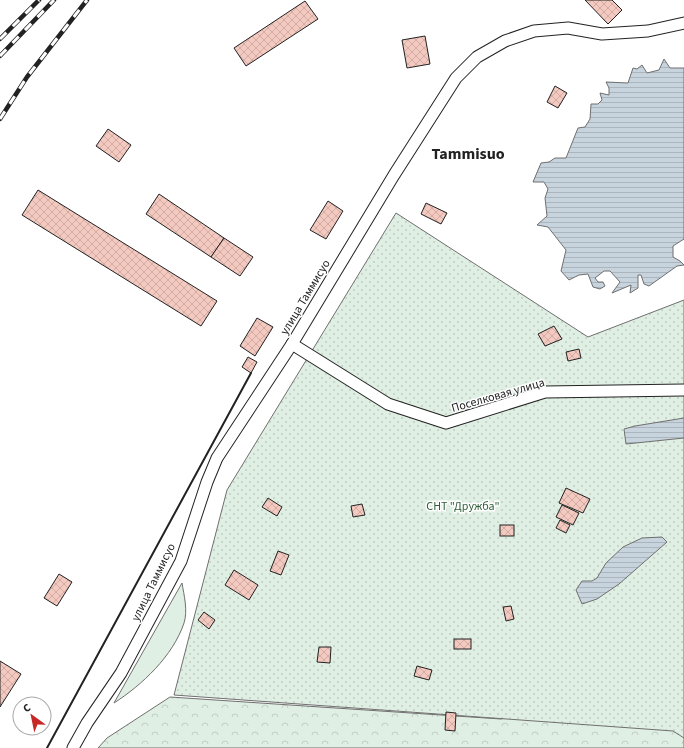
<svg xmlns="http://www.w3.org/2000/svg" width="684" height="748" font-family="'Source Sans 3',sans-serif">
	<style>
		.grass { fill: #e0efe3; stroke: #6f6f6f }
		.forest { fill: url(#forest-crowns); stroke: #6f6f6f }
		.garden { fill: url(#garden-dots); stroke: #6f6f6f }
		.water { fill: url(#water-rules); stroke: #6f6f6f }
		.building { fill: url(#building-cross-hatch); stroke: #222 }
		.lines { fill: none; stroke-linecap: round; stroke-linejoin: round }
		.minor-casing { stroke: #222; stroke-width: 13 }
		.minor { stroke: #fff; stroke-width: 11 }
		.rail-casing { stroke: #222; stroke-width: 4.5 }
		.rail { stroke: #fff; stroke-width: 3; stroke-dasharray: 9; stroke-linecap: butt }
		.wall { stroke: #222; stroke-width: 2 }
		.labels { text-anchor: middle; stroke-width: 3; stroke-linejoin: round; paint-order: stroke }
		.street-label { font-size: 12px; fill: #222; stroke: #fff }
		.park-label { font-size: 12px; fill: #2f5e38; stroke: #fff }
		.district-label { font-size: 16px; font-weight: bold; fill: #222; stroke: #fff }
	</style>
	<defs>
		<pattern id="forest-crowns" width="20" height="18" patternUnits="userSpaceOnUse"><rect width="20" height="18" fill="#e0efe3"/><path d="M2 6a3 3 0 1 1 6 0M12 15a3 3 0 1 1 6 0" fill="none" stroke="#c0cdc2"/></pattern>
		<pattern id="garden-dots" width="8" height="8" patternUnits="userSpaceOnUse"><rect width="8" height="8" fill="#e0efe3"/><path d="M2 2h.1M6 6h.1" fill="none" stroke="#c0cdc2" stroke-width="1.8" stroke-linecap="round"/></pattern>
		<pattern id="water-rules" width="6" height="5" patternUnits="userSpaceOnUse"><rect width="6" height="5" fill="#c7d3dd"/><path d="M0 2.5h6" fill="none" stroke="#abb5bd"/></pattern>
		<pattern id="building-cross-hatch" width="8" height="8" patternUnits="userSpaceOnUse"><rect width="8" height="8" fill="#f3c9c0"/><path d="M0 0l8 8M0 8l8-8" fill="none" stroke="#d0aca5"/></pattern>
	</defs>
	<rect width="100%" height="100%" fill="#fff"/>
	<!-- grass -->
	<path class="grass" d="M182 583C184 595 188 611 184 623 173 656 142 685 114 703Z"/>
	<!-- forest -->
	<polygon class="forest" points="684,664 684,748 98,748 107,738 170,697 501,719"/>
	<!-- garden -->
	<polygon class="garden" points="396,213 588,337 684,300 684,738 673,731 174,695 227,490"/>
	<!-- water -->
	<g class="water">
		<polygon points="664,59 670,68 684,68 684,239 673,246 673,257 680,261 684,265 677,266 649,286 644,284 641,275 638,275 638,288 630,293 631,285 612,293 620,282 610,271 604,271 595,278 598,282 603,282 605,286 600,289 593,287 588,274 579,275 569,280 561,271 566,250 548,227 537,225 547,216 545,198 548,189 544,182 533,182 541,163 549,162 555,158 566,158 578,128 585,127 590,119 591,104 598,104 602,100 600,93 609,95 609,88 606,82 628,83 633,68 637,69 642,65 647,73 659,70"/>
		<polygon points="684,418 684,438 626,444 624,429 635,426"/>
		<polygon points="662,537 667,542 619,584 597,599 582,604 576,590 582,581 592,581 597,578 606,563 623,547 642,538"/>
	</g>
	<!-- building -->
	<g class="building">
		<polygon points="585,0 612,0 622,10 608,24"/>
		<polygon points="305,1 318,19 246,66 234,48"/>
		<polygon points="425,36 430,64 407,68 402,40"/>
		<polygon points="555,86 567,93 558,108 547,102"/>
		<polygon points="108,129 131,145 119,162 96,146"/>
		<polygon points="38,190 217,301 201,326 22,215"/>
		<polygon points="159,194 224,238 211,257 146,214"/>
		<polygon points="328,201 343,211 326,239 310,230"/>
		<polygon points="426,203 447,213 441,224 421,214"/>
		<polygon points="224,238 253,257 240,276 211,257"/>
		<polygon points="257,318 273,327 255,356 240,346"/>
		<polygon points="554,326 562,339 545,346 538,334"/>
		<polygon points="579,349 581,358 568,361 566,352"/>
		<polygon points="248,357 257,362 251,373 242,367"/>
		<polygon points="566,488 590,499 583,513 559,503"/>
		<polygon points="268,498 282,507 277,516 262,507"/>
		<polygon points="362,504 365,515 353,517 351,506"/>
		<polygon points="562,505 579,513 573,525 556,517"/>
		<polygon points="560,520 570,525 566,533 556,528"/>
		<rect x="500" y="525" width="14" height="11"/>
		<polygon points="278,551 289,555 281,575 270,571"/>
		<polygon points="234,570 258,585 249,600 225,585"/>
		<polygon points="59,574 72,582 57,606 44,598"/>
		<polygon points="511,606 514,619 506,621 503,607"/>
		<polygon points="204,612 215,620 209,629 198,620"/>
		<rect x="454" y="639" width="17" height="10"/>
		<polygon points="319,647 331,647 330,663 317,662"/>
		<polygon points="0,661 21,674 0,707"/>
		<polygon points="417,666 432,670 429,680 414,676"/>
		<polygon points="446,712 456,713 455,731 445,730"/>
	</g>
	<g class="lines">
		<!-- minor casing -->
		<g class="minor-casing">
			<g id="minor">
				<polyline points="292,344 388,404 446,423 545,392 684,390"/>
				<polyline points="73,748 87,723 121,673 181,561 207,482 217,458 292,344 394,175 456,78 477,57 505,41 534,31 568,28 602,34 648,31 684,23"/>
			</g>
		</g>
		<!-- minor -->
		<use href="#minor" class="minor"/>
		<!-- rail casing -->
		<g class="rail-casing">
			<g id="rail">
				<polyline points="0,39 39,0"/>
				<polyline points="0,56 54,0"/>
				<polyline points="0,119 27,77 87,0"/>
			</g>
		</g>
		<!-- rail -->
		<use href="#rail" class="rail"/>
		<!-- wall -->
		<polyline class="wall" points="47,748 251,373"/>
	</g>
	<g class="labels">
		<!-- street labels -->
		<g class="street-label">
			<text transform="translate(305 297) rotate(-59)" y="4">улица Таммисуо</text>
			<text transform="translate(498 395) rotate(-16)" y="4">Поселковая улица</text>
			<text transform="translate(153 582) rotate(-64)" y="4">улица Таммисуо</text>
		</g>
		<!-- park labels -->
		<g class="park-label">
			<text x="463" y="510">СНТ "Дружба"</text>
		</g>
		<!-- district labels -->
		<g class="district-label">
			<text x="468" y="159">Tammisuo</text>
		</g>
	</g>
	<!-- north arrow -->
	<g transform="translate(32 716) rotate(327)"><circle r="19" fill="#ffffff" stroke="#a7a7a7"/>
	<path d="M0-3L7 15L0 10L-7 15Z" fill="#c62828"/>
	<text y="-6" font-size="11" font-weight="bold" text-anchor="middle" fill="#222222">С</text>
	</g>
</svg>
